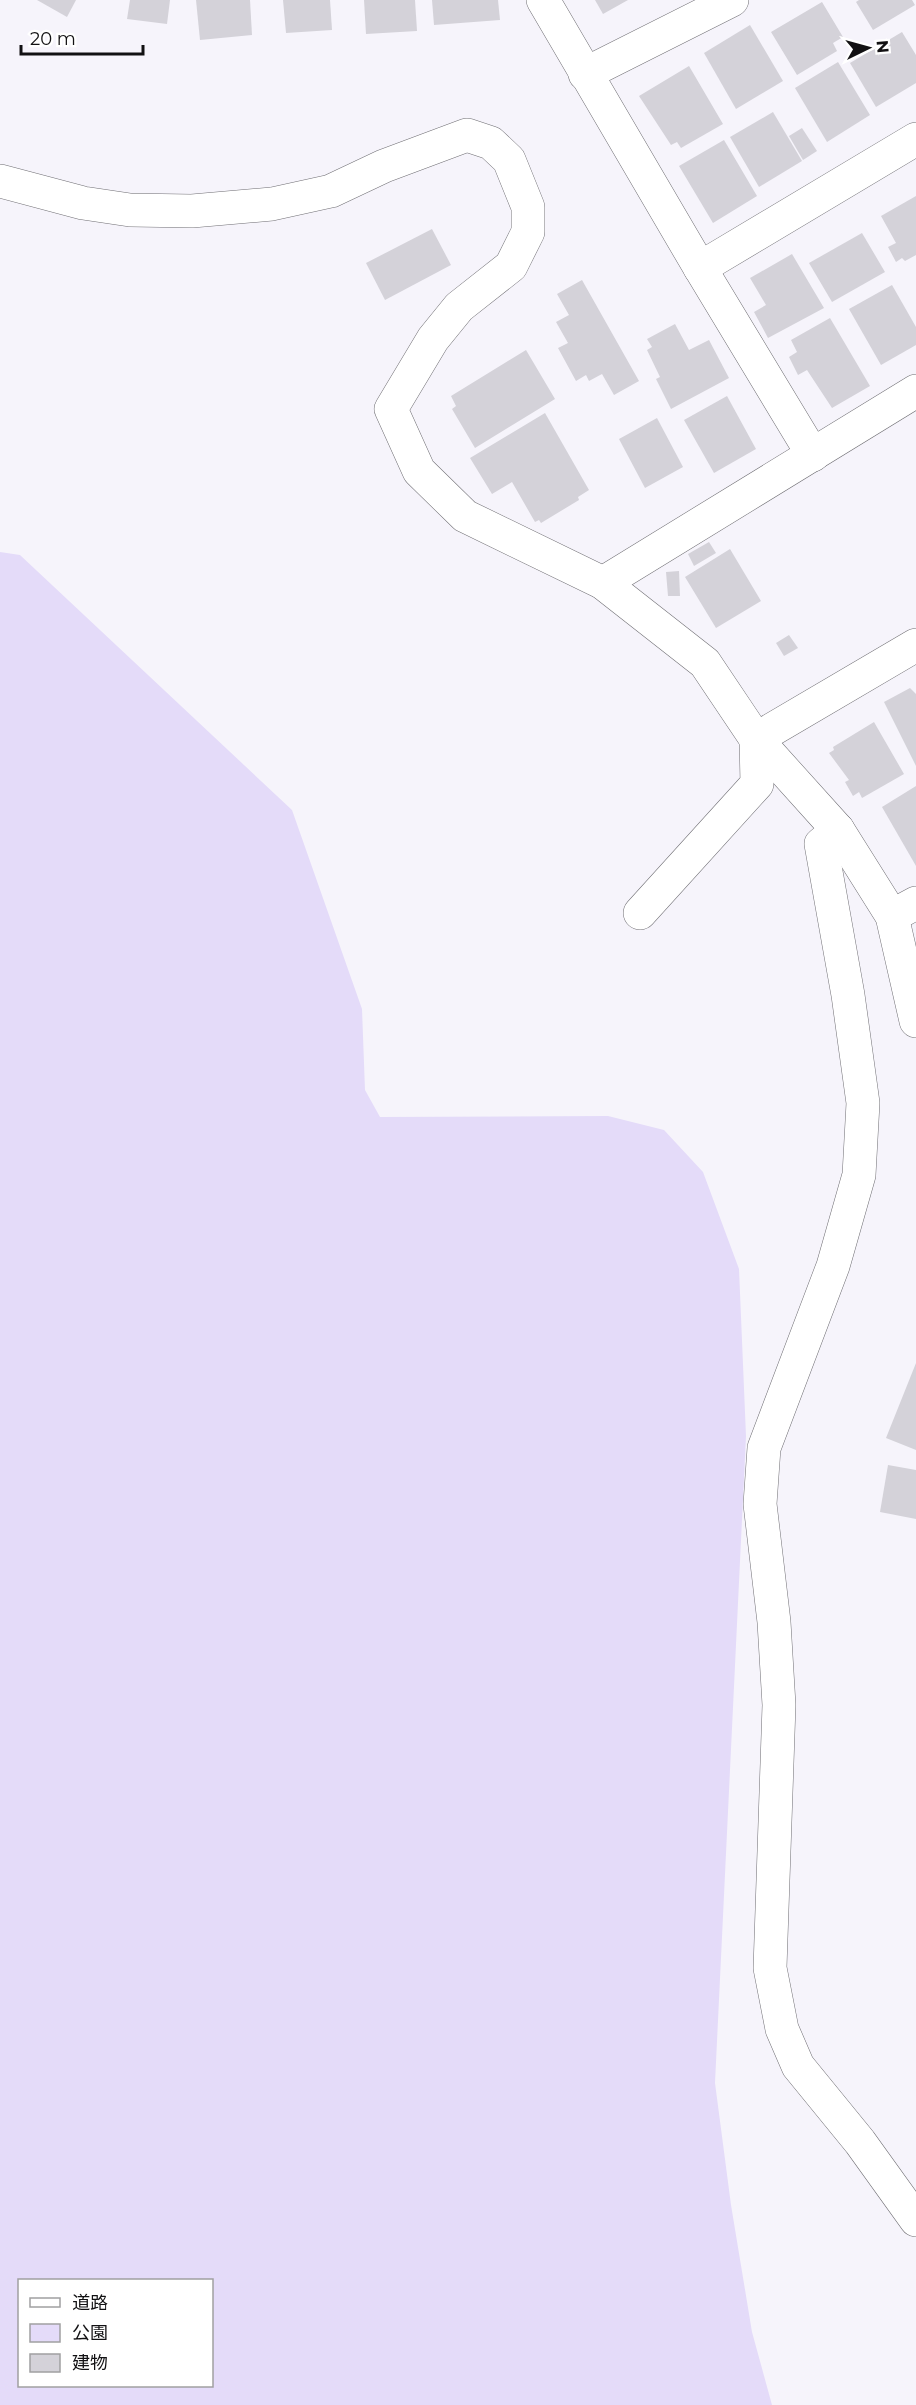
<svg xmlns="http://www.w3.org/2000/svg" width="916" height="2405" font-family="Montserrat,'Noto Sans JP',sans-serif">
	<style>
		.green { fill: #e4dbf9; fill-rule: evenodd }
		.building { fill: #d4d2d9 }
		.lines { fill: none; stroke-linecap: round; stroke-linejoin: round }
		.minor-casing { stroke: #706f74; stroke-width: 34 }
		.minor { stroke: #fff; stroke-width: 33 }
	</style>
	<rect width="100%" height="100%" fill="#f6f4fb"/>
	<!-- green -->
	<path class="green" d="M0 552 20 555 292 810 362 1009 365 1090 380 1117 608 1116 664 1130 703 1172 739 1269 746 1436 715 2083 731 2205 752 2332 772 2405H0ZM20 2280H212V2386H20Z"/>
	<!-- building -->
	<g class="building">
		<polygon points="37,0 76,0 67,17"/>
		<polygon points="130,0 170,0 167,24 127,19"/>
		<polygon points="196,0 250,0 252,35 200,40"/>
		<polygon points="283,0 330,0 332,30 286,33"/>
		<polygon points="364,0 415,0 417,31 366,34"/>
		<polygon points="432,0 498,0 500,20 434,25"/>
		<polygon points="595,0 628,0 603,14"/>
		<polygon points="859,0 912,0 915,5 873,30 856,2"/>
		<polygon points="822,2 843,37 833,43 837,51 797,75 771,32"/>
		<polygon points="750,25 783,81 736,109 704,53"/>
		<polygon points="902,32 916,55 916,83 876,107 850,63"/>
		<polygon points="838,62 870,115 827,142 795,88"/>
		<polygon points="689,66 723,124 681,148 677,142 671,145 639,96"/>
		<polygon points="773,112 802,161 759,187 730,137"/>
		<polygon points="802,128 817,151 803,160 789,136"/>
		<polygon points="724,140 757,196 713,223 679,166"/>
		<polygon points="916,196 916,255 905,261 902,258 896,262 888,247 896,243 881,216"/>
		<polygon points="432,229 451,265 385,300 366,263"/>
		<polygon points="862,233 885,272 832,302 809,263"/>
		<polygon points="792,254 824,308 768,338 754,312 766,305 750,278"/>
		<polygon points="582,280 639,381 614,395 602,374 589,381 586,375 576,381 558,348 568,343 556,322 569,315 557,294"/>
		<polygon points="892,285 916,327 916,345 881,365 849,309"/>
		<polygon points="830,318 870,386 832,408 807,370 798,375 789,357 797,352 791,340"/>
		<polygon points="675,324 689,350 709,340 729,378 671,409 656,379 660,377 647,350 652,347 647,339"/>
		<polygon points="526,350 555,399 475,448 452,409 456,406 451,396"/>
		<polygon points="727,396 756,449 714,473 684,420"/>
		<polygon points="545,413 589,490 578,497 579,500 541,523 539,520 535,522 512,482 492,494 470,458"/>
		<polygon points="657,418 683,467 645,488 619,439"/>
		<polygon points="709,542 716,553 694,566 688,554"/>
		<polygon points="730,549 761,601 716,628 685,577"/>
		<polygon points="679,571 680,596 668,596 666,572"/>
		<polygon points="789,635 798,648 784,656 776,643"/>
		<polygon points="910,688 916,694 916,766 884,702"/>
		<polygon points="874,722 904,774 862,798 859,792 853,796 845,782 849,780 829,753 834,750 833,747"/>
		<polygon points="916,786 916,866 882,807"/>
		<polygon points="916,1363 916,1450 886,1438"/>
		<polygon points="888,1465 916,1470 916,1519 880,1512"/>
	</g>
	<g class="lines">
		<!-- minor casing -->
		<g class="minor-casing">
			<g id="minor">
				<polyline points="543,0 700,268 813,455"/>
				<polyline points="585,74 732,0"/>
				<polyline points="0,181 83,203 130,210 192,211 272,204 331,191 384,166 467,135 491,143 509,160 528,207 528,232 511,266 459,307 433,339 391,409 419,471 465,516 603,583 705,663 756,739 838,830 892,916 916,1021"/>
				<polyline points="700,268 916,139"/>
				<polyline points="603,583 916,391"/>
				<polyline points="756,739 916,645"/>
				<polyline points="838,830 821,844 848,995 863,1103 859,1175 833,1266 764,1448 760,1504 774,1622 779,1705 770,1968 782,2029 798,2066 860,2142 916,2220"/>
				<polyline points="640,913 757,784 756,739"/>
				<polyline points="892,916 916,903"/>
			</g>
		</g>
		<!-- minor -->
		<use href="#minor" class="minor"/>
	</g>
	<!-- legend -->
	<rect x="18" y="2279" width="195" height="108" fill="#ffffff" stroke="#a0a0a1" stroke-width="1.5"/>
	<rect x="30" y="2298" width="30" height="9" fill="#ffffff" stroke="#a0a0a1" stroke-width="1.5"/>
	<text x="72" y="2309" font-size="18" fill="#121113">道路</text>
	<rect x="30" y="2324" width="30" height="18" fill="#e4dbf9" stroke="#a0a0a1" stroke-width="1.5"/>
	<text x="72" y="2339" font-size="18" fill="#121113">公園</text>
	<rect x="30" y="2354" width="30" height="18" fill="#d4d2d9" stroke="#a0a0a1" stroke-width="1.5"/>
	<text x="72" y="2369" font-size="18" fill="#121113">建物</text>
	<!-- north arrow -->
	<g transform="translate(868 48) rotate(85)" stroke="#ffffff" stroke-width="4.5" paint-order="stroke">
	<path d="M0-4.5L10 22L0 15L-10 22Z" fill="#121113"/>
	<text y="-9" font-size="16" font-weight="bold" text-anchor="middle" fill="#121113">N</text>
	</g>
	<!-- scale -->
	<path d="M21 45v9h122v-9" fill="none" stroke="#121113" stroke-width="3"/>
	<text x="30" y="45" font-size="18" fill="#121113" stroke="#ffffff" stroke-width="4.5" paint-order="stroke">20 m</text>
</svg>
